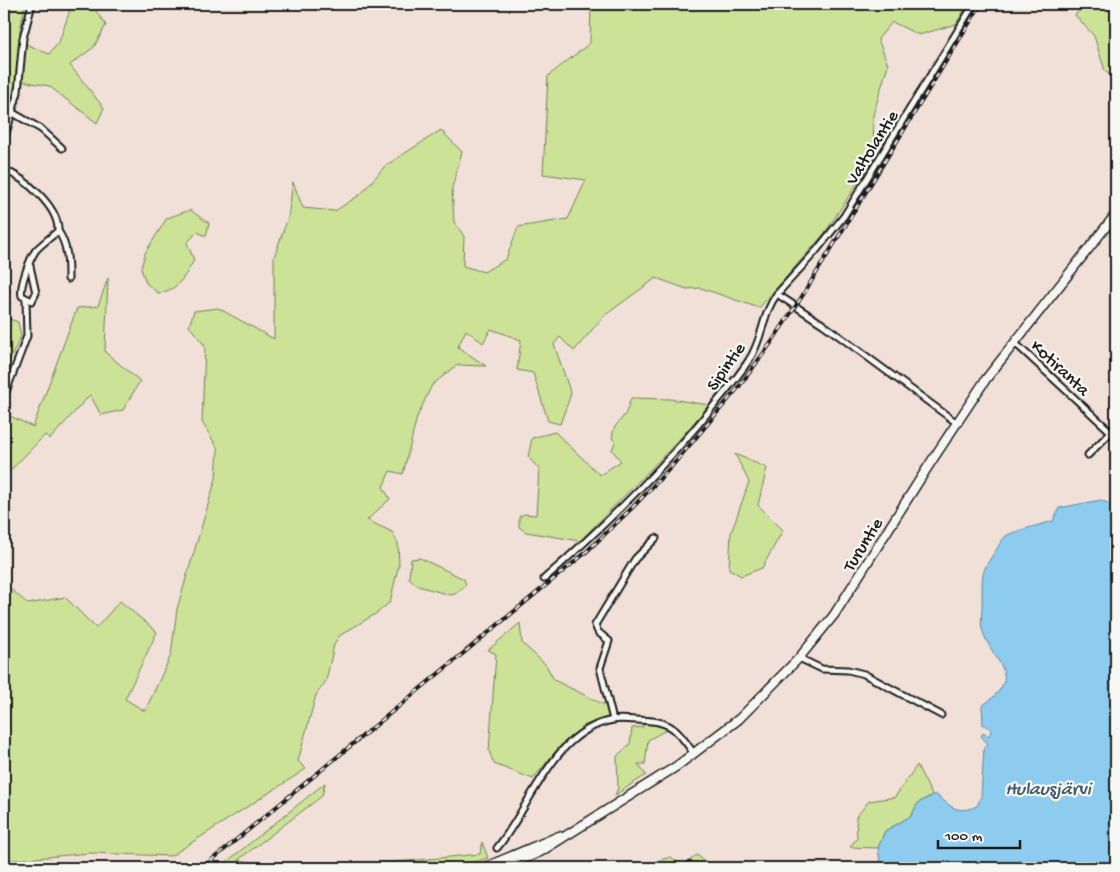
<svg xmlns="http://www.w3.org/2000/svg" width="1120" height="872" font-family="'Gochi Hand',sans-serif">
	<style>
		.green { fill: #cbe297; stroke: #747f5a }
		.water { fill: #8dccee; stroke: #60869a }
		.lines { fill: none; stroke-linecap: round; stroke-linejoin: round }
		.minor-casing { stroke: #1c1c1c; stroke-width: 9 }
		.secondary-casing { stroke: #1c1c1c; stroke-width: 11 }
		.minor { stroke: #f6f6f2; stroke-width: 5 }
		.secondary { stroke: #f6f6f2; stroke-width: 8 }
		.rail-casing { stroke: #1c1c1c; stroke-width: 4 }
		.rail { stroke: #f6f6f2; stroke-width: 2; stroke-dasharray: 5.5; stroke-linecap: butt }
		.labels { text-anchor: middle; stroke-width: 4.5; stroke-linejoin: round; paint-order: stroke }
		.street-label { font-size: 18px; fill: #1c1c1c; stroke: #f6f6f2 }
		.water-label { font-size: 19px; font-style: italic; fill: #445a66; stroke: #f6f6f2 }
	</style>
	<rect width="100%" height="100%" fill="#f1e0d8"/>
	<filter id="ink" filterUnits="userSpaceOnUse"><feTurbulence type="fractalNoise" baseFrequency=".02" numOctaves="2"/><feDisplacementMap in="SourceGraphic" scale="10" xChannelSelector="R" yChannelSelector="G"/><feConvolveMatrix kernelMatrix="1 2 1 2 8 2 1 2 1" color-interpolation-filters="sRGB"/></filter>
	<g filter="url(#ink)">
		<!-- green -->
		<g class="green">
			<polygon points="4,4 25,6 20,29 16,81 7,111 4,110"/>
			<polygon points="72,4 91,4 106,25 94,47 70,65 104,108 97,123 49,86 22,81 26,44 49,54 59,42"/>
			<polygon points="591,4 968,4 956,24 919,35 892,22 878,39 888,65 873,115 874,158 824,234 759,308 701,288 687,289 656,278 604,316 574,351 560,337 554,344 571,394 560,424 548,421 533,373 517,370 521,340 491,329 483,343 466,330 458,347 486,366 457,365 432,385 417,417 403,474 390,471 383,487 390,499 367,520 392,532 398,543 399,564 390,602 377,613 339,636 334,645 326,681 316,695 298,761 306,769 171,856 90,853 4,861 4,631 6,628 4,583 28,604 65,597 96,628 120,601 157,632 125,699 145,711 171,655 177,609 216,478 218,449 202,422 205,346 189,326 194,311 218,308 274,339 274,257 288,218 293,182 303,208 335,211 361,194 385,166 441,130 462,152 452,188 454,222 464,236 463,266 484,272 506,259 518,227 568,219 586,180 543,174 548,76 590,43"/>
			<polygon points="1085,4 1116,4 1116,81 1105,71 1094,36 1075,15"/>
			<path d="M190 210 209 223 206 236 197 232 187 243 194 260C185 276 178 291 158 293L146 283 141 269 145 253 167 218Z"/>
			<polygon points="108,278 105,352 140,381 123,410 101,415 90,395 50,439 45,435 4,477 4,413 33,427 77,308 98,306"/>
			<polygon points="4,317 18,322 21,336 4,373"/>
			<polygon points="631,398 670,399 709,405 677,442 580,541 526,532 519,527 519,517 524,514 536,515 539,469 528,457 532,438 555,432 600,475 621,461 612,450 615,442 612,438 614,428 626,413"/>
			<polygon points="735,454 767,468 758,505 783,530 762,568 741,576 729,569 731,533 749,482"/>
			<polygon points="420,558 464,579 466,585 455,594 450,595 418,586 409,578 411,559"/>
			<polygon points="520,623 522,643 546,665 554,680 611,708 615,716 585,725 558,748 533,779 494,764 489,751 496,654 488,650"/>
			<polygon points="644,722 670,728 648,740 645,764 638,764 646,775 615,795 618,788 617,756 630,744 632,728 643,727"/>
			<polygon points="917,765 932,795 918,803 911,816 885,831 878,848 850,847 857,838 856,817 869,801 895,797"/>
			<path d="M325 783 322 796 238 860C318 871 400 862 480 854L482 842 488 858 456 868H219Z"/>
			<polygon points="697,855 714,868 658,868 656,861 671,857 682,866"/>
		</g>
		<!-- water -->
		<path class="water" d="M1101 500 1112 505 1116 502V868H881L878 848 885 831 911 816 918 803 935 794C951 806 956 815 977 806L981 797 984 747 988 744 981 736 983 733 989 736 991 732 990 728 983 725 982 706C1025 675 995 666 983 632 980 625 982 614 982 606 983 576 978 575 997 549 999 545 1002 539 1006 536 1016 530 1041 525 1053 521L1059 508Z"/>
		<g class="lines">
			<!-- minor casing -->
			<g class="minor-casing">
				<g id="minor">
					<polyline points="13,113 41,129 62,148"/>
					<polyline points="4,140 18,92 23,38 32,4"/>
					<path d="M4 170C25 178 59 207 58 231 51 237 43 243 36 250 30 258 19 287 22 296L32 301 36 293 30 266"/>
					<path d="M58 231C68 245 68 262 68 279"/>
					<polyline points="777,294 816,251 844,216 974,4"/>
					<polyline points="1015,343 1111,432 1116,427"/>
					<polyline points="4,397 27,336 26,300"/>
					<polyline points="1088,455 1111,432"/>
					<path d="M544 579C603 527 658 474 707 414 721 396 737 379 749 360 763 339 762 314 777 294L824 325 957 423"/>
					<polyline points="799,658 822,669 848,670 864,674 941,715"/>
					<polyline points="613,720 600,668 609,641 598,632 595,625 635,559 656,538"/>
					<path d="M497 848C531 807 552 731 613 720 620 718 628 720 636 720 669 720 676 727 694 754"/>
				</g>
			</g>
			<!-- secondary casing -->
			<g class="secondary-casing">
				<g id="secondary">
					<polyline points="483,868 559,836"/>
					<polyline points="503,868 540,852 677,766 739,719 799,658 834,615 931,462 986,379 1116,214"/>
				</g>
			</g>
			<!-- minor -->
			<use href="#minor" class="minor"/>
			<!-- secondary -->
			<use href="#secondary" class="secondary"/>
			<!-- rail casing -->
			<g class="rail-casing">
				<polyline id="rail" points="202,868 584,554 633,507 672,466 738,388 771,343 801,298 981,4"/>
			</g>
			<!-- rail -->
			<use href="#rail" class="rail"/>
		</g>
	</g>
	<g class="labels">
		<!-- street labels -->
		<g class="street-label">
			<text transform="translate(871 147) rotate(-58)" y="6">Valtolantie</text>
			<text transform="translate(725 366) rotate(-55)" y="6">Sipintie</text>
			<text transform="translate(1061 367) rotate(43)" y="6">Kotiranta</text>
			<text transform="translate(862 544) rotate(-58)" y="6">Turuntie</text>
		</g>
		<!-- water labels -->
		<g class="water-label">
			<text x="1048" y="794">Hulausjärvi</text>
		</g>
	</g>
	<!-- margin -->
	<rect width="1120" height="872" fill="none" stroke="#f6f6f2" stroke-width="20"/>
	<rect x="10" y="10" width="1100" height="852" fill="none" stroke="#1c1c1c" stroke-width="2" filter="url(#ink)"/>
	<!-- scale -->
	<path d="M938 840v8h82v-8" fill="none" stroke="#1c1c1c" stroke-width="2.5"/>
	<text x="945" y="840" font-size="15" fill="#1c1c1c" stroke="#f6f6f2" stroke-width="4" paint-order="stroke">100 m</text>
</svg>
